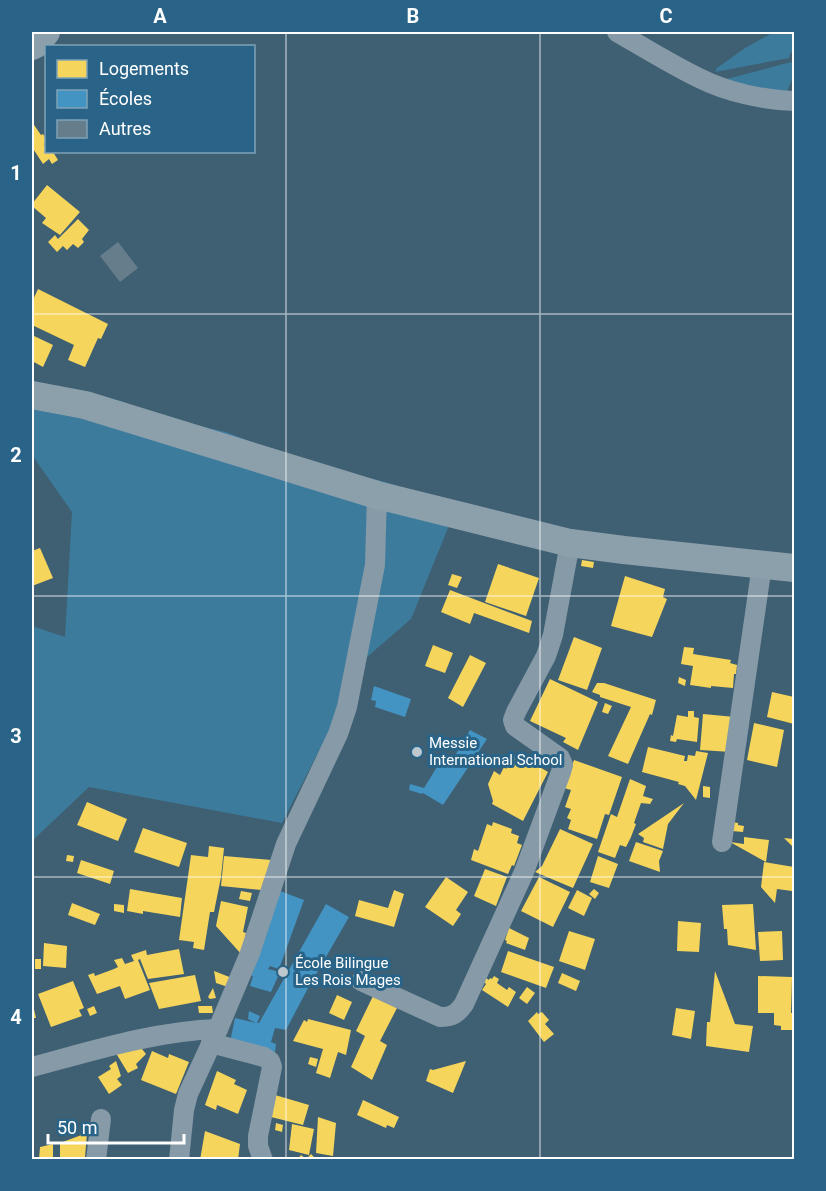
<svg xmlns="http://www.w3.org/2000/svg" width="826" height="1191" font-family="Roboto,sans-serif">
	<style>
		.green { fill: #3d7b9d }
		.homes { fill: #f6d55c }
		.schools { fill: #4393c3 }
		.building { fill: #667e8c }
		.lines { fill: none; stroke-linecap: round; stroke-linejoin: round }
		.street { stroke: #869aa7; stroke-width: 20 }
		.secondary { stroke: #8ca0ac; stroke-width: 28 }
		.grid { fill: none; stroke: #fff; stroke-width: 1.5; stroke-opacity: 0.55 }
		.poi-dot { fill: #bcc7ce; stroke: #296488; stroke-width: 2 }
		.labels { text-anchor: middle; stroke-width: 6; stroke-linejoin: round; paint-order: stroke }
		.poi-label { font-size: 15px; fill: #fff; stroke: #296488; text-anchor: start }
		.neatline { fill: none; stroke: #fff; stroke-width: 2 }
		.grid-label { font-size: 20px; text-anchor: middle; font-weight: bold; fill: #fff }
	</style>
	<rect width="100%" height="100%" fill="#3f5f72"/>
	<!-- green -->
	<g class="green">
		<polygon points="774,32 794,32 794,49 790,54 789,58 715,72 717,68 745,48"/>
		<path d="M791 62C798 71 791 81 787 91 766 93 747 86 727 79Z"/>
		<polygon points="118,400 165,418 226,432 269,449 322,466 389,483 422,496 457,506 411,619 367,657 282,823 89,787 32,841 32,626 65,637 72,512 32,455 32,403 107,418"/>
	</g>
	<!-- homes -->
	<g class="homes">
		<polygon points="32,122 41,135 43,134 46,139 46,142 44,144 46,147 46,152 53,152 58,160 52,164 49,159 43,164 32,147"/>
		<polygon points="47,185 80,212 60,235 42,223 46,218 32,206 32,204"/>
		<polygon points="78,219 89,230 82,239 84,242 78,248 73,244 67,250 63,246 57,252 48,242 55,235 58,239"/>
		<polygon points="38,289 108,324 101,339 98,338 85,367 68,360 74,345 32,325 32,302"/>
		<polygon points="32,335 53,345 43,367 32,361"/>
		<polygon points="40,548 53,578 32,586 32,551"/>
		<polygon points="582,560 594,562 593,568 581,566"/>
		<polygon points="498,564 539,578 526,616 485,602"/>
		<polygon points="452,574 462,577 457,588 448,585"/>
		<polygon points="625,576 665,589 663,597 667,599 652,637 611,626"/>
		<polygon points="450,590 532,621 529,633 474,613 470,624 441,612"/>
		<polygon points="574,637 602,648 587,690 558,680"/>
		<polygon points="433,645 453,653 445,673 425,666"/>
		<polygon points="684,647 694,648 693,654 731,660 730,663 737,665 736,674 734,674 733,688 711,686 711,688 690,685 693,666 681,664"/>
		<polygon points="470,655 486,663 463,707 448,698"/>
		<polygon points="679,677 686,680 685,686 678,683"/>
		<polygon points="550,679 598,702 578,750 563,742 566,738 530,721"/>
		<polygon points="597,683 604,683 656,700 652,715 650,714 628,764 608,756 631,707 600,697 600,695 592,692"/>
		<polygon points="772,692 794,697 794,724 767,717"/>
		<polygon points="605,703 612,706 608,714 602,712"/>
		<polygon points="688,711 694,711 694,717 699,718 697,742 677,739 676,742 670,741 671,735 673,736 677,715 688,717"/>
		<polygon points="703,714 735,717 731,752 700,750"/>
		<polygon points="754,723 784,730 777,767 747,760"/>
		<polygon points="648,747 685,756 684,761 687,761 688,755 695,756 696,751 708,753 696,800 685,786 678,784 679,782 642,772"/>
		<polygon points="512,755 525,761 526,759 548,772 523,821 492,804 493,801 488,784 494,771 500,775 504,767 506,769"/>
		<polygon points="574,760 622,777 609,815 605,814 597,839 568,829 571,820 567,818 571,809 565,807 571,790 564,788"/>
		<polygon points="630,779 646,786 643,796 653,799 650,804 641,803 634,823 636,824 631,837 626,847 620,845 615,858 598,852 611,814 617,817"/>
		<polygon points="703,786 710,787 710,798 703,797"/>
		<polygon points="87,802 127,819 118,841 77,825"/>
		<polygon points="684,803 668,824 663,849 643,842 644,838 638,834"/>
		<polygon points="493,822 512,829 511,833 519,836 517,843 522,845 514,866 512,865 508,874 471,860 474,849 478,851 487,824 492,826"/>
		<polygon points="732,822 738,823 738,825 744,826 743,832 732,831"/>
		<polygon points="143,828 187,843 179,867 134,852"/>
		<polygon points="560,829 593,844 573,888 535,872 542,866"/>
		<polygon points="744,837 769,840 766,862 730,842 744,844"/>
		<polygon points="784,838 794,839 794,848"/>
		<polygon points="636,842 663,851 659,861 660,872 629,861"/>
		<polygon points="209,846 224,848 221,877 214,912 210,912 204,950 193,948 194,942 179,940 191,855 208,857"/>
		<polygon points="67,855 74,856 73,862 66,861"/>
		<polygon points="224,856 272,860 270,891 221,886"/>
		<polygon points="598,856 618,864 609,888 590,882"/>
		<polygon points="81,860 114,871 110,884 77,873"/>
		<polygon points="764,862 794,867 794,889 792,889 792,891 777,889 775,903 761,887"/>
		<polygon points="485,869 507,877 496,906 474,896"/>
		<polygon points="446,877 468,892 456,910 461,914 453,926 425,907"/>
		<polygon points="539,877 570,892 553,927 521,911"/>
		<polygon points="130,889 182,898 180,917 143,911 143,914 127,911"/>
		<polygon points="594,889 599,893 595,899 589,894"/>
		<polygon points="394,890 404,894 394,927 355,916 359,900 388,908"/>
		<polygon points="577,890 592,898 584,916 568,908"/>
		<polygon points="241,891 252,893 250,901 239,899"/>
		<polygon points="221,901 248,907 243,932 246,933 242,955 216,926"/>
		<polygon points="72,903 100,914 95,925 68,915"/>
		<polygon points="114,904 124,905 124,913 114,911"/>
		<polygon points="753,904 756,950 728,945 727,929 724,929 722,905"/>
		<polygon points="678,921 701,923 699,952 677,951"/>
		<polygon points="509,928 529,938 525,950 506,943 507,941 505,940"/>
		<polygon points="569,931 595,939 585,970 559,961"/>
		<polygon points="782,931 783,960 760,961 758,932"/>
		<polygon points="44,943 67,946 66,968 43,966"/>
		<polygon points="179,949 184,974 148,979 140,959 138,960 150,990 125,999 120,986 97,994 88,975 94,973 95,976 114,969 118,967 114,960 122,958 125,964 134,961 131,955 146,950 147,955"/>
		<polygon points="508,951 554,967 546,988 501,972"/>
		<rect x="35" y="959" width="6" height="10"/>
		<polygon points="214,971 232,978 228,987 216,983"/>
		<polygon points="715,971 735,1024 753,1026 749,1052 706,1046 707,1022 710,1022"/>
		<polygon points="562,973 580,981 576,991 558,983"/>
		<polygon points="195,975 201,1001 159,1009 149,983"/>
		<polygon points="494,976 499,979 497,983 507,990 509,987 516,992 508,1007 482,990 486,984 484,982 486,978 489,980 490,978 492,979"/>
		<polygon points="758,976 792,977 791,1013 794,1013 794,1030 781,1030 781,1026 774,1025 774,1013 758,1013"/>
		<polygon points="73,981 84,1008 79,1010 82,1016 51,1027 38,994"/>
		<polygon points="527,987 535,993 527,1004 519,998"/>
		<polygon points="213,988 216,998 210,999 208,997"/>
		<polygon points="337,995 352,1002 344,1020 329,1013"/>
		<polygon points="373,996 397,1008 380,1041 387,1045 372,1080 351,1067 365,1036 356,1031"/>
		<polygon points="32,1001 36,1018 32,1018"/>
		<polygon points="94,1006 97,1013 90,1016 87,1009"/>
		<polygon points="198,1006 212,1006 213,1013 199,1013"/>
		<polygon points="676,1008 695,1011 691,1039 672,1035"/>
		<polygon points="537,1012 538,1014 542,1012 549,1020 545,1024 554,1034 544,1042 528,1021"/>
		<polygon points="308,1019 351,1030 346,1055 338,1052 330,1078 316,1073 323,1049 293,1041 304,1020 307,1022"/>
		<polygon points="32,1029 33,1029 34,1048 32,1048"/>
		<polygon points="138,1044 146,1054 136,1064 138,1068 128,1073 114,1050 125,1045 129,1052"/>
		<polygon points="152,1051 168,1058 169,1054 189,1062 176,1094 141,1080"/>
		<polygon points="310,1057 318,1059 316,1067 308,1064"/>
		<polygon points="116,1061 121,1076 117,1079 122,1085 109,1094 98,1077 111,1069 109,1066"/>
		<polygon points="466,1061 453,1093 426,1081 430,1069 433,1070"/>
		<polygon points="217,1071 236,1080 234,1084 247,1090 238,1114 217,1105 216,1110 205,1105"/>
		<polygon points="275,1095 309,1105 303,1125 271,1117"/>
		<polygon points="363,1100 399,1117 394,1128 387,1125 386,1128 357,1115"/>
		<polygon points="318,1117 336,1123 333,1156 316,1153"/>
		<polygon points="276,1123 283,1125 282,1132 275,1130"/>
		<polygon points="292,1124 314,1129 309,1155 289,1150"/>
		<polygon points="205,1131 240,1144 238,1160 200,1160"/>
		<polygon points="87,1133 85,1157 78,1160 60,1160 60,1143"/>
		<polygon points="53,1144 53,1160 39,1160 40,1147"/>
		<polygon points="311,1154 317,1160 297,1160 301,1155 306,1159"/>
	</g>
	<!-- schools -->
	<g class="schools">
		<polygon points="374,686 411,699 405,717 375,707 376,701 371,700"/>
		<polygon points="470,730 487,739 443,805 423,793 422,794 409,790 410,784 424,788 445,754 453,759"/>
		<polygon points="280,891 304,900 279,969 270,966 268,969 280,972 271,992 250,986 253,976 250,975"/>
		<polygon points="326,904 349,917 307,990 286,1030 275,1028 271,1042 276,1044 275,1052 230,1042 235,1018 256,1023 248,1019 249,1011 260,1016 257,1023 259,1023"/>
	</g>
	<!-- building -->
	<polygon class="building" points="118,242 138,268 120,282 100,256"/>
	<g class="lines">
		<!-- street -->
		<g class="street">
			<path d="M617 32C643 47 672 65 699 78 727 92 763 100 794 101"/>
			<polyline points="722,842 762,565"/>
			<path d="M361 981 440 1017C452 1017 457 1014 464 1004L524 872 561 772 563 765 560 758 515 726 513 720 516 712 546 656 553 635 570 543"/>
			<polyline points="211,1043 264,1057 270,1061 272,1067 258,1136 258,1146 263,1160"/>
			<path d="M32 1067C92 1051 155 1031 218 1029"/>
			<polyline points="96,1160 101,1119"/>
			<polyline points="179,1160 184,1110 188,1094 218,1029 250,953 286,844 338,734 347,707 375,565 377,495"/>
		</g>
		<!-- secondary -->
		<g class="secondary">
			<polyline points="32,46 36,44 46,32"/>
			<polyline points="32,395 85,405 377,495 570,543 624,550 794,568"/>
		</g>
	</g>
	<!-- grid -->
	<path class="grid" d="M286 32V1160M540 32V1160M32 314H794M32 596H794M32 877H794"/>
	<!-- markers -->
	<g class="poi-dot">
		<circle cx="417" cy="752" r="6"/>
		<circle cx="283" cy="972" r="6"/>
	</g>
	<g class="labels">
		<!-- poi labels -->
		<g class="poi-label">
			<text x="429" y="748">Messie<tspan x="429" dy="17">International School</tspan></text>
			<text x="295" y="968">École Bilingue<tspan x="295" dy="17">Les Rois Mages</tspan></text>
		</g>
	</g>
	<!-- border -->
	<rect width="826" height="1191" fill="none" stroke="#296488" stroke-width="66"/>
	<!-- legend -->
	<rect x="45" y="45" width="210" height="108" fill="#296488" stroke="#7fa2b8" stroke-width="1.5"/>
	<rect x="57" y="60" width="30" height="18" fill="#f6d55c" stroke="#7fa2b8" stroke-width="1.5"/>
	<text x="99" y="75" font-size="18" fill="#ffffff">Logements</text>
	<rect x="57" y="90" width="30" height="18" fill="#4393c3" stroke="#7fa2b8" stroke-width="1.5"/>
	<text x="99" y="105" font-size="18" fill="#ffffff">Écoles</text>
	<rect x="57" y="120" width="30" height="18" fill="#667e8c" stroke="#7fa2b8" stroke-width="1.5"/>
	<text x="99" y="135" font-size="18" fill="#ffffff">Autres</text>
	<!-- scale -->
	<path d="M48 1134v9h136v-9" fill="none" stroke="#ffffff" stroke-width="3"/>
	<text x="57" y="1134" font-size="18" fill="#ffffff" stroke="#296488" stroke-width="4.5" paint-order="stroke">50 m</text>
	<rect x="33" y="33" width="760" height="1125" class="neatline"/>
	<g class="grid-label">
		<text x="160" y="23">A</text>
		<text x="413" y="23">B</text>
		<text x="666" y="23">C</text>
		<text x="16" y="180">1</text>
		<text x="16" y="462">2</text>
		<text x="16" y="743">3</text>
		<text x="16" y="1024">4</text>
	</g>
</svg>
